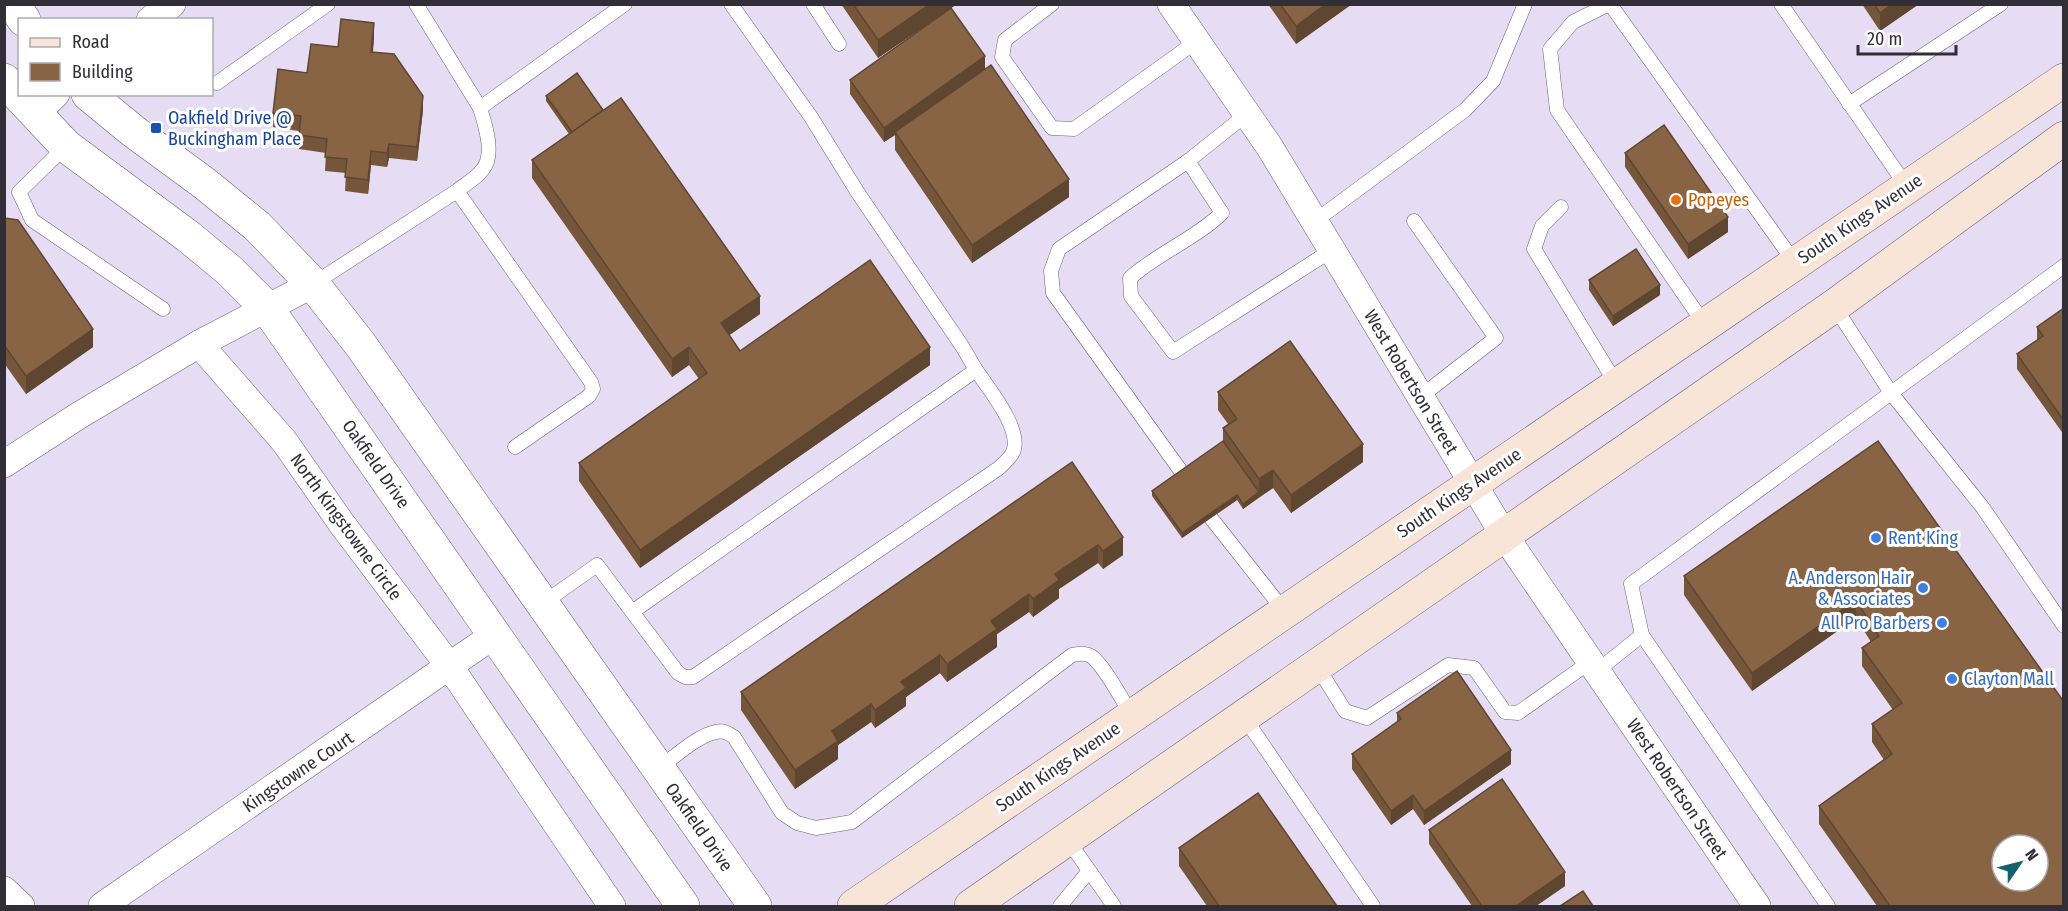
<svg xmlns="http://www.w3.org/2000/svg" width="2068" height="911" font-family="'Fira Sans Condensed',sans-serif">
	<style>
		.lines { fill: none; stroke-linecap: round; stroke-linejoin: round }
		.service-casing { stroke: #696074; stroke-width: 15 }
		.minor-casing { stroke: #696074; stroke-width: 28 }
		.tertiary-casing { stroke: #696074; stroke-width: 34 }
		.secondary-casing { stroke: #696074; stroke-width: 34 }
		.service { stroke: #fff; stroke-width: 14 }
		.minor { stroke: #fff; stroke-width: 27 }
		.tertiary { stroke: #fff; stroke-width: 33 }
		.secondary { stroke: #f9e4d8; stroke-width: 33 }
		.wall { fill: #75563a }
		.shaded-wall { fill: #5f4630 }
		.building { fill: #886444; stroke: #5f4630; stroke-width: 1.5; fill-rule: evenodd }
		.transit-dot { fill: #1a4fb4; stroke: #fff; stroke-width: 2 }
		.food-dot { fill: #e8710a; stroke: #fff; stroke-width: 2 }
		.shop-dot { fill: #3f7fe0; stroke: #fff; stroke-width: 2 }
		.labels { text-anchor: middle; stroke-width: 6; stroke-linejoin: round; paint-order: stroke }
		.transit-label { font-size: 18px; fill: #164399; stroke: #fff; text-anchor: start }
		.food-label { font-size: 18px; fill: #c56008; stroke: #fff; text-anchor: start }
		.street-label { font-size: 18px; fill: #322e38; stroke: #fff }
		.shop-label { font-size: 18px; fill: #366cbe; stroke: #fff; text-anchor: start }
	</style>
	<rect width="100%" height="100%" fill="#e6dcf4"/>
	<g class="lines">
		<!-- service casing -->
		<g class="service-casing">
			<g id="service">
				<path d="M416 4 480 108C485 124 495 155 483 169 477 178 465 184 457 191L591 382 593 389 589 396 515 447"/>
				<polyline points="731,4 811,117 858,193 962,346 976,370"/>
				<polyline points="813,4 839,44"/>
				<polyline points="1052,4 1005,40 1002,57 1052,128 1074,129 1197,41"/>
				<polyline points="1609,4 1573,22 1550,49 1557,110 1705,325"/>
				<polyline points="1610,4 1795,263"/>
				<polyline points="1781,4 1907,187"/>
				<polyline points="217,83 328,4"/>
				<polyline points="1849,104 2001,4"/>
				<polyline points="480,108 625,4"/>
				<polyline points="66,146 19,192 32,220 163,309"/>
				<path d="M1188 161 1222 213C1195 239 1158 253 1130 278L1131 296 1173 352 1332 250"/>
				<polyline points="1561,207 1542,226 1534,249 1617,385"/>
				<polyline points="1315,221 1465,110 1493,81 1525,4"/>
				<polyline points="1414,221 1496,338 1420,397"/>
				<polyline points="313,284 457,191"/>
				<polyline points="1834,306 1891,393 1983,508 2064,626"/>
				<polyline points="1183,474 1053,293 1051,271 1059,249 1188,161 1247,114"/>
				<polyline points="1211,518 1285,612"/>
				<path d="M542 604 597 565 678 673 685 677H693L999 468C1003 464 1009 459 1012 454 1025 432 988 388 976 370L632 612"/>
				<polyline points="1642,635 1631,584 2064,266"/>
				<polyline points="1317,666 1345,711 1367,718 1448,665 1474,668 1505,712 1518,713 1590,662"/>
				<polyline points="1597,671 1642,635 1828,906"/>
				<polyline points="1244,717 1373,906"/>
				<path d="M658 769C673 758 698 735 716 732 723 730 728 733 734 737L782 813 797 823 816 828 852 822 1072 655C1079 654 1084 652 1091 656 1104 665 1123 701 1132 716"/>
				<polyline points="1067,839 1114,906"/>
				<polyline points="1060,906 1089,871"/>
			</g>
		</g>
		<!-- minor casing -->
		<g class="minor-casing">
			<g id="minor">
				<polyline points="1171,4 1269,146 1504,535 1757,906"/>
				<polyline points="150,20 172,4"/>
				<polyline points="35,114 56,94"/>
				<polyline points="199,344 284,441 342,524 450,667 612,906"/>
				<polyline points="4,464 78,416 199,344 313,284"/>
				<polyline points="4,890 21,906"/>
				<polyline points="102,906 494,635"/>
			</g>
		</g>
		<!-- tertiary casing -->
		<g class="tertiary-casing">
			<g id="tertiary">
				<polyline points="13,4 24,20"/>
				<polyline points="4,80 66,146 189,237 230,271 267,308 683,906"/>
				<polyline points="88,94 133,131 204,183 257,226 313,284 360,344 755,906"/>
			</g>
		</g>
		<!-- secondary casing -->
		<g class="secondary-casing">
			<g id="secondary">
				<polyline points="854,906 2064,80"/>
				<polyline points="971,906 1834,306 2064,138"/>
			</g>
		</g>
		<!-- service -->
		<use href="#service" class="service"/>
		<!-- minor -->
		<use href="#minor" class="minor"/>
		<!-- tertiary -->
		<use href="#tertiary" class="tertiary"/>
		<!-- secondary -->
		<use href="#secondary" class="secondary"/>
	</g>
	<!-- wall -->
	<g class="wall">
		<polygon points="841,4 957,4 951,8 985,69 1069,197 972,263 895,150 895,135 884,142 850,94 850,80 928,24 878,58"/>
		<polygon points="1268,4 1352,4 1296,44"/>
		<polygon points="1862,4 1919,4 1880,31"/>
		<polygon points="374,38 373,52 423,110 417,161 389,158 387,167 371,165 368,194 345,191 346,173 325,171 326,153 299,149 299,131 273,127 273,113 338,47"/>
		<polygon points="546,96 603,110 760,314 729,335 740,351 930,365 640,568 579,481 579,463 699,379 689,365 672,377 532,178 532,160 569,134 546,101"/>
		<polygon points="1625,153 1728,232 1688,259 1625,167"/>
		<polygon points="4,218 93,347 26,394 4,363"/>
		<polygon points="1589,280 1660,295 1613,326 1589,290"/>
		<polygon points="2064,308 2064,435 2017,369 2017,354 2037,340 2037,327"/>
		<polygon points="1218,392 1363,462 1291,513 1273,488 1243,509 1237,500 1182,538 1152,496 1152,491 1223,441 1223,428 1228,424 1218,410"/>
		<polygon points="1878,441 2064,906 1877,906 1819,824 1819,806 1884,760 1872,742 1872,724 1893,710 1862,666 1862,648 1871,642 1856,618 1752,691 1684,595 1684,576"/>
		<polygon points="1072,462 1123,555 1103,569 1098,563 1059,589 1059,598 1033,617 1029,612 997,634 997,647 947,682 940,673 906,697 906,706 875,728 871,722 838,745 838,759 795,789 741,710 741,692"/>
		<polygon points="1397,713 1511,764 1424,825 1413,809 1391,825 1352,769 1352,754 1397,722"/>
		<polygon points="1429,830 1565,886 1536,906 1472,906 1429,844"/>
		<polygon points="1179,848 1337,906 1207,906 1179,866"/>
	</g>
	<!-- shaded-wall -->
	<g class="shaded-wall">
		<polygon points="930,4 957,4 878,58 878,40"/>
		<polygon points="1326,4 1352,4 1296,44 1296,26"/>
		<polygon points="1892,4 1919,4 1880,31 1880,13"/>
		<polygon points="374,23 374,38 371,66 371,52"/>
		<polygon points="985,56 985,70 895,132 895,135 884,142 884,128"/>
		<polygon points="423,96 423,110 417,161 417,147"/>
		<polygon points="389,144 389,158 387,167 387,153"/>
		<polygon points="371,151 371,165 368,194 368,180"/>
		<polygon points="1069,179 1069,197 972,263 972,245"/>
		<polygon points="1728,217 1728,232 1688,259 1688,244"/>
		<polygon points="1660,285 1660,295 1613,326 1613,316"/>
		<polygon points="760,296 760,314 721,341 721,323"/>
		<polygon points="93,329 93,347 26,394 26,376"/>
		<polygon points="689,347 689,365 672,377 672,359"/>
		<polygon points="930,347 930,365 640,568 640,550"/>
		<polygon points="1363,444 1363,462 1291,513 1291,495"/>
		<polygon points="1273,470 1273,488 1259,497 1259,479"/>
		<polygon points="1259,492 1259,497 1243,509 1243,504"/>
		<polygon points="1237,495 1237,500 1182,538 1182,533"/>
		<polygon points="1123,537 1123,555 1103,569 1103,551"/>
		<polygon points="1098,545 1098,563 1059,589 1059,598 1033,617 1033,599 1055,574"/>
		<polygon points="1029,594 1029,612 997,634 997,647 947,682 947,664 991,621"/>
		<polygon points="1856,600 1856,618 1752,691 1752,673"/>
		<polygon points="940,655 940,673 906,697 906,706 875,728 875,710 901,682"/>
		<polygon points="871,704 871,722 838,745 838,759 795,789 795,770 832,731"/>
		<polygon points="1511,750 1511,764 1424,825 1424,811"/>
		<polygon points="1413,795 1413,809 1391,825 1391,811"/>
		<polygon points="1565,872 1565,886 1536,906 1516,906"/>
	</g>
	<!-- building -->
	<g class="building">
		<polygon points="853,4 930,4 878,40"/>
		<polygon points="1280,4 1326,4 1296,26"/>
		<polygon points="1874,4 1892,4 1880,13"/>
		<polygon points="951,8 985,56 884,128 850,80"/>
		<polygon points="341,19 374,23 371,52 394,54 423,96 417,147 389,144 387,153 371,151 368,180 345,177 347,159 325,157 327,139 299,135 301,116 273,113 278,69 307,73 311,44 338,47"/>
		<polygon points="991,65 1069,179 972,245 895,132"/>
		<polygon points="577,73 603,110 572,132 546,96"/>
		<polygon points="621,98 760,296 721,323 740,351 870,260 930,347 640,550 579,463 707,373 689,347 672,359 532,160"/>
		<polygon points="1664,125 1728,217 1688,244 1625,153"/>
		<polygon points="4,218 18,220 93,329 26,376 4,345"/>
		<polygon points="1636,249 1660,285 1613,316 1589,280"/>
		<polygon points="2064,308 2064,421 2017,354 2043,336 2037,327"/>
		<polygon points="1290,341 1363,444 1291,495 1273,470 1259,479 1223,428 1237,419 1218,392"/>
		<polygon points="1223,441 1259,492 1243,504 1237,495 1182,533 1152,491"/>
		<path d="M1878 441 2064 702V906H1890L1819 806 1892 754 1872 724 1902 703 1862 648 1879 636 1856 600 1752 673 1684 576ZM2002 845H2038V881H2002Z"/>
		<polygon points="1072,462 1123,537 1103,551 1098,545 1055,574 1059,580 1033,599 1029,594 991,621 997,629 947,664 940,655 901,682 906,688 875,710 871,704 832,731 838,741 795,770 741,692"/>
		<polygon points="1457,671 1511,750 1424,811 1413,795 1391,811 1352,754 1401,719 1397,713"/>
		<polygon points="1502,779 1565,872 1516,906 1482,906 1429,830"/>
		<polygon points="1258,793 1337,906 1219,906 1179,848"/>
		<polygon points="1583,891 1593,906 1560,906"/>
	</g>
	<!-- markers -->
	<rect class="transit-dot" x="150" y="122" width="12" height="12" rx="3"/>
	<circle class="food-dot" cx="1676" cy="200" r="6"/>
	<g class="shop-dot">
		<circle cx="1876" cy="538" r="6"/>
		<circle cx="1923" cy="588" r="6"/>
		<circle cx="1942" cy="623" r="6"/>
		<circle cx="1952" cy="679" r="6"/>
	</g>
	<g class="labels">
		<!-- transit labels -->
		<g class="transit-label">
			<text x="168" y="124">Oakfield Drive @<tspan x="168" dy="21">Buckingham Place</tspan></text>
		</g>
		<!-- food labels -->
		<g class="food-label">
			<text x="1688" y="206">Popeyes</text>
		</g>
		<!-- street labels -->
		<g class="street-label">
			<text transform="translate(1860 219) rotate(-34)" y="6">South Kings Avenue</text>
			<text transform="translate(1411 382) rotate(59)" y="6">West Robertson Street</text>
			<text transform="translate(376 464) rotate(55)" y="6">Oakfield Drive</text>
			<text transform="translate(1459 493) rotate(-34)" y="6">South Kings Avenue</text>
			<text transform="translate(346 527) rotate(54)" y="6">North Kingstowne Circle</text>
			<text transform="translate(1058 767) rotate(-34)" y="6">South Kings Avenue</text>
			<text transform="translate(298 772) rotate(-34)" y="6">Kingstowne Court</text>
			<text transform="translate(1677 789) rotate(56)" y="6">West Robertson Street</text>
			<text transform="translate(699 827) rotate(55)" y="6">Oakfield Drive</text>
		</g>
		<!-- shop labels -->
		<g class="shop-label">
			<text x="1888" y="544">Rent King</text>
			<text x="1911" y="584" text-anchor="end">A. Anderson Hair<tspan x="1911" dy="21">&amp; Associates</tspan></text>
			<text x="1930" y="629" text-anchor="end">All Pro Barbers</text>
			<text x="1964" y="685">Clayton Mall</text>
		</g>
	</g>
	<!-- border -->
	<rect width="2068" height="911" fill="none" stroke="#322e38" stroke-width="12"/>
	<!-- legend -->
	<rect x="18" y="18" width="195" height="78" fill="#ffffff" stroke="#adabaf" stroke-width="1.5"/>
	<rect x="30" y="38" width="30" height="9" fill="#f9e4d8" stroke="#adabaf" stroke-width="1.5"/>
	<text x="72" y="48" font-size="18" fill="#322e38">Road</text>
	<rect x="30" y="63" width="30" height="18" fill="#886444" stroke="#adabaf" stroke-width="1.5"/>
	<text x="72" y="78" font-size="18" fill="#322e38">Building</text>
	<!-- north arrow -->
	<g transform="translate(2020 863) rotate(55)"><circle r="28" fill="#ffffff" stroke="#adabaf" stroke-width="1.5"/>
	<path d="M0-4.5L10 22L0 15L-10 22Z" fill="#14626c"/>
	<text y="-9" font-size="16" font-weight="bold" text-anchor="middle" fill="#322e38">N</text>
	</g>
	<!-- scale -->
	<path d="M1858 45v9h98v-9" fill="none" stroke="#322e38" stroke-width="3"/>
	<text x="1867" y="45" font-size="18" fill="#322e38" stroke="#ffffff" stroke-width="4.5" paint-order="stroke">20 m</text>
</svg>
